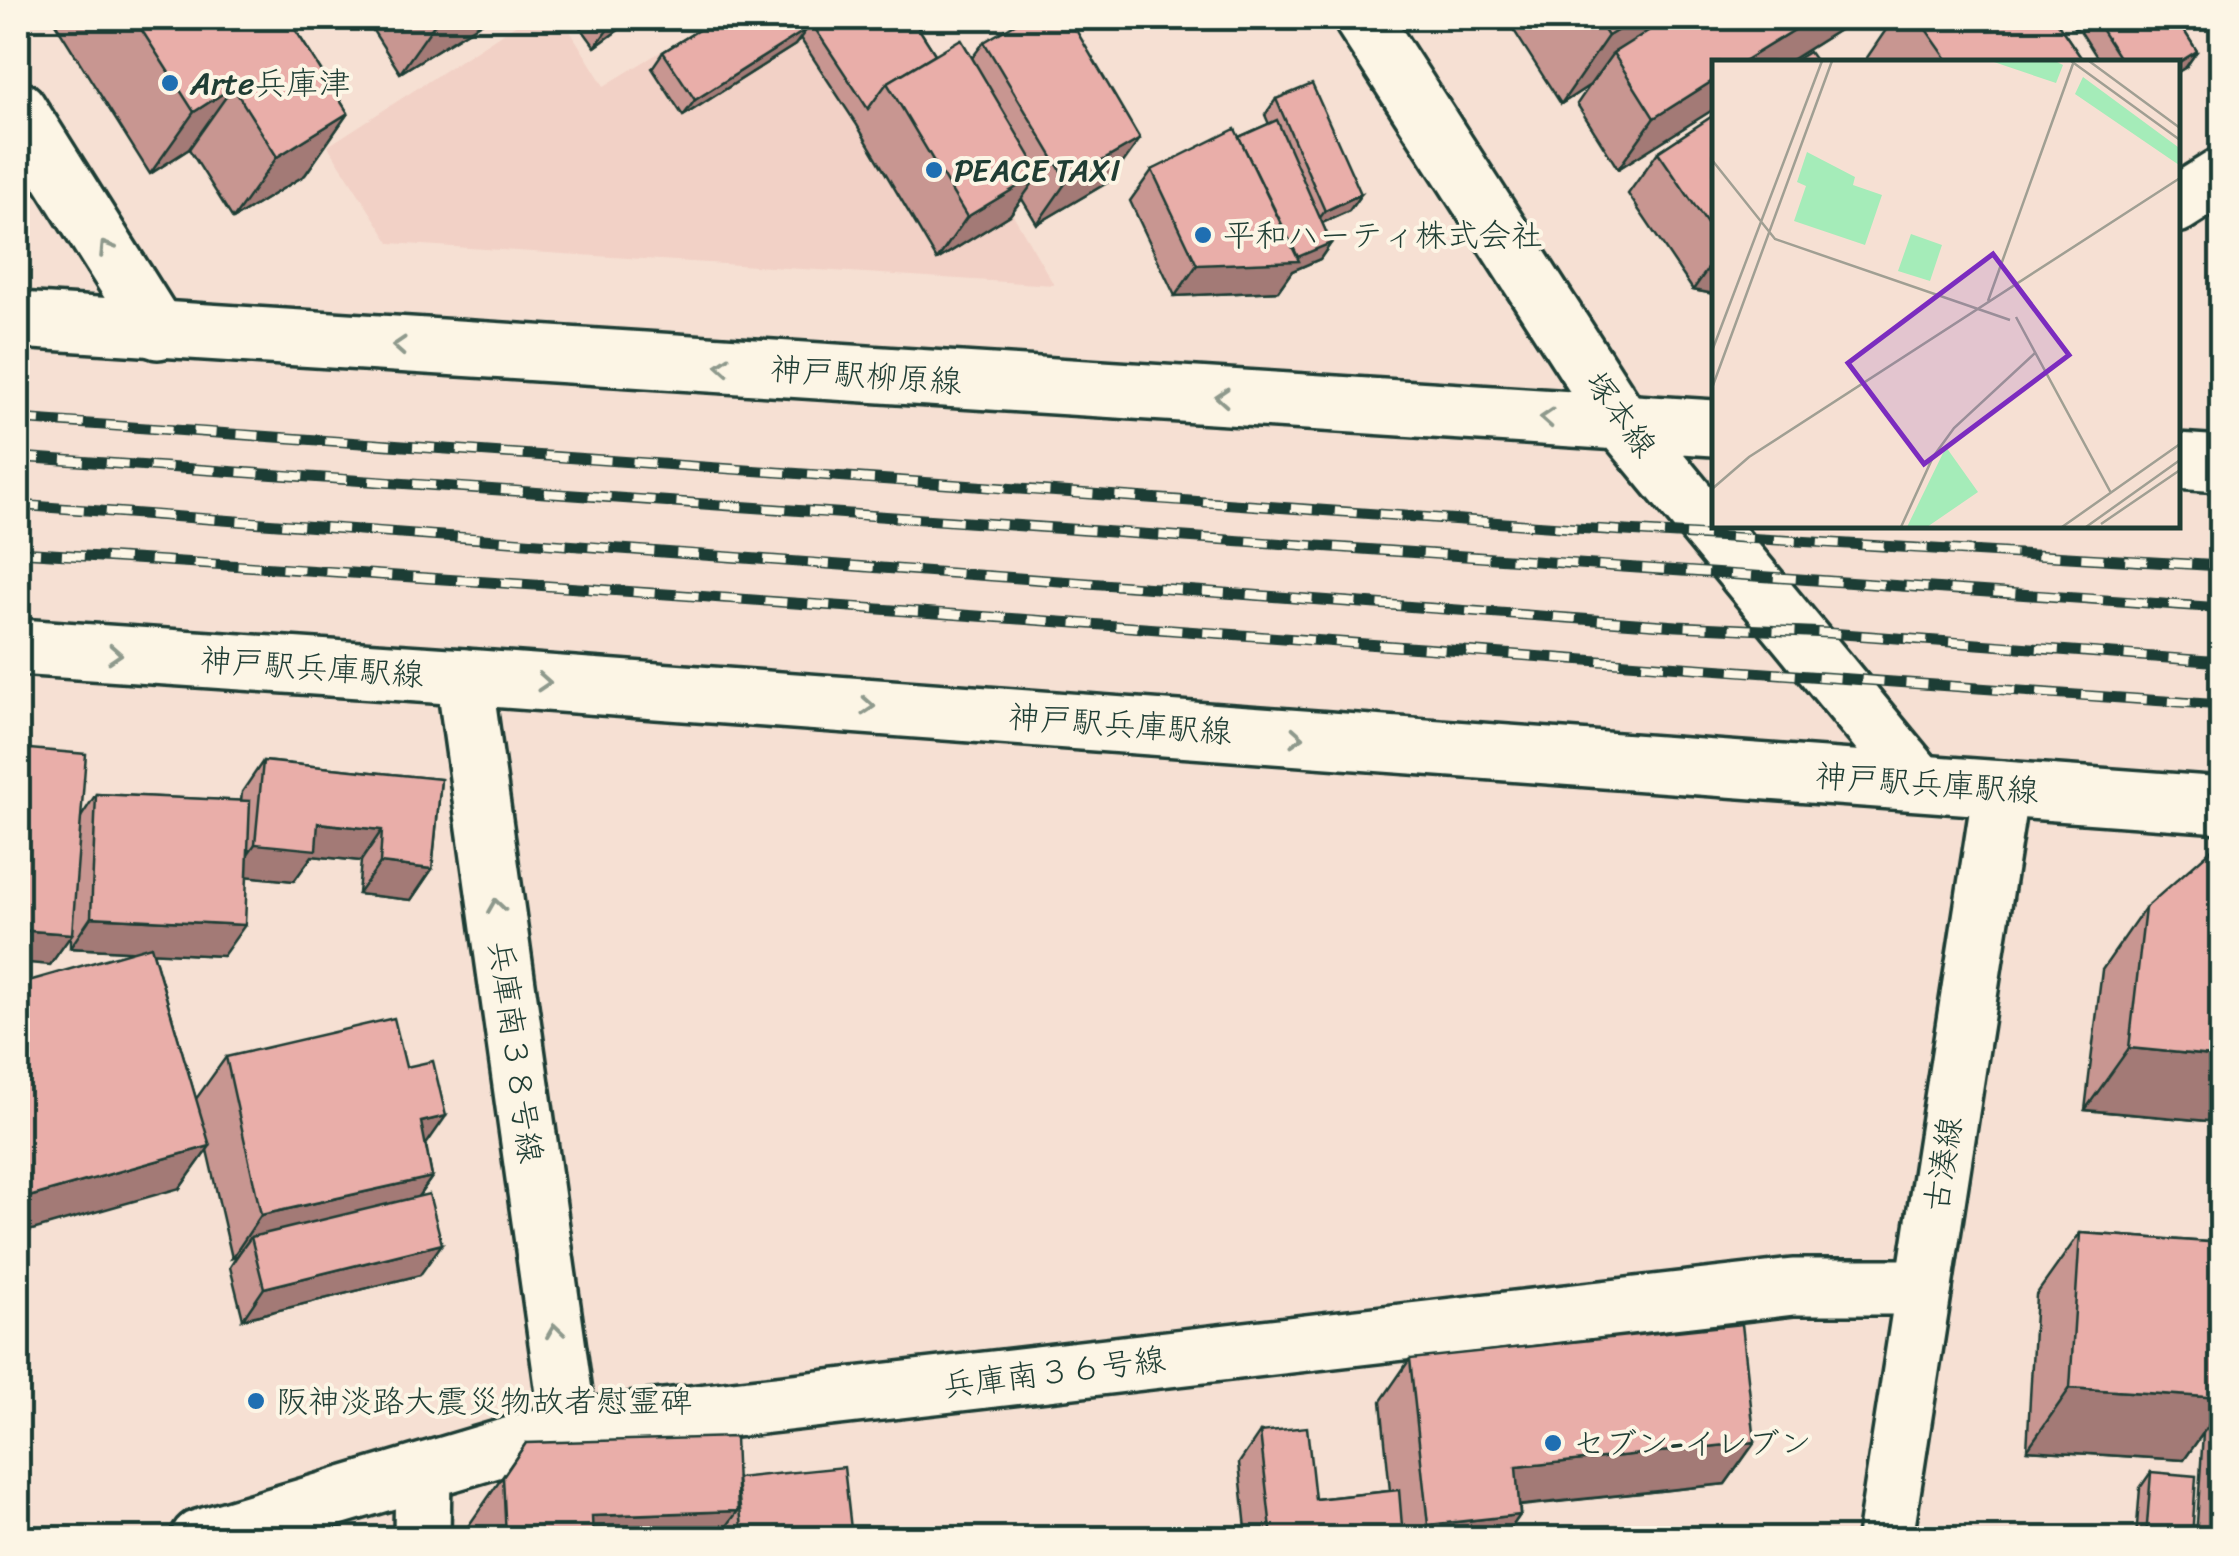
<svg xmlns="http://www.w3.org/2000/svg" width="2239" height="1556" font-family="Sriracha,'Klee One',sans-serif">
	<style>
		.built { fill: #f2d1c6 }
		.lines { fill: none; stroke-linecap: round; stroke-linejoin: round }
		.street-casing { stroke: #1f3d34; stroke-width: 62 }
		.secondary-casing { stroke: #1f3d34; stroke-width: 62 }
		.street { stroke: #fcf5e5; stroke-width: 55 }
		.secondary { stroke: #fcf5e5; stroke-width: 55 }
		.rail-casing { stroke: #1f3d34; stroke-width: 11 }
		.rail { stroke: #fcf5e5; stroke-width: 8; stroke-dasharray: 22; stroke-linecap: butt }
		.wall { fill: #c89691; stroke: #1f3d34; stroke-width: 2.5 }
		.shaded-wall { fill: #a37a76; stroke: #1f3d34; stroke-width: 2.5 }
		.building { fill: #e9aea9; stroke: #1f3d34; stroke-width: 2.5 }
		.oneway { stroke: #8e998c }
		.poi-dot { fill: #1f6fb2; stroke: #fcf5e5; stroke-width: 4 }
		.labels { text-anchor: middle; stroke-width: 8; stroke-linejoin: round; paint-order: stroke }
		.poi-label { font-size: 32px; fill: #1f3d34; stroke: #fcf5e5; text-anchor: start }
		.street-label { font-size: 32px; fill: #1f3d34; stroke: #fcf5e5 }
		.inset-road { fill: none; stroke: #a09f93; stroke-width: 2.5 }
		.view { fill: #7b2cbf; fill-opacity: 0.15; stroke: #7b2cbf; stroke-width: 5 }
		.inset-edge { fill: none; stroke: #1f3d34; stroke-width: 5 }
	</style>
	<rect width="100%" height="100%" fill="#f6e0d3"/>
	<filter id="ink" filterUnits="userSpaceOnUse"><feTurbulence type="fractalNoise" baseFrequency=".01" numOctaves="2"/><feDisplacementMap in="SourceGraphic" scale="20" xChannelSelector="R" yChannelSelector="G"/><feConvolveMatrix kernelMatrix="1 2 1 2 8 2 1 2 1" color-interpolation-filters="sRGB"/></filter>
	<g filter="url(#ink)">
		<!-- built -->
		<polygon class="built" points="526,18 562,18 604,86 716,18 899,18 1054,285 390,243 328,146"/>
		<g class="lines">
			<!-- street casing -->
			<g class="street-casing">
				<g id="street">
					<polyline points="18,109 158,331"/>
					<polyline points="18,647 464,677 2222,805"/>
					<polyline points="464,677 569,1428"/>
					<polyline points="422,1538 423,1472"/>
				</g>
			</g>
			<!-- secondary casing -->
			<g class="secondary-casing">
				<g id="secondary">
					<polyline points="1362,18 1622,422 1919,782"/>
					<polyline points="2176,205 2222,176"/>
					<polyline points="18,320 1714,428"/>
					<polyline points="2176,461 2222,464"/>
					<polyline points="199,1538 569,1428 1793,1287 1924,1287"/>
					<polyline points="1885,1538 2001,789"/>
				</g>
			</g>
			<!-- street -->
			<use href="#street" class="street"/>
			<!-- secondary -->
			<use href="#secondary" class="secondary"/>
			<!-- rail casing -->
			<g class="rail-casing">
				<g id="rail">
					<polyline points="18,419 1575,528 2222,566"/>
					<polyline points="18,457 2222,608"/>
					<polyline points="18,505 1677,626 1829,633 2222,662"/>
					<path d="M18 552C753 596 1487 655 2222 705"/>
				</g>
			</g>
			<!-- rail -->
			<use href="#rail" class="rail"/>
		</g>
		<!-- wall -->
		<g class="wall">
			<polygon points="52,18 288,18 348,113 305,175 233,219 189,149 150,174"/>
			<polygon points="365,18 489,18 400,73"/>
			<polygon points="574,18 635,18 595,47"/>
			<polygon points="718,18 912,18 935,54 972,58 984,42 1110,181 1037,224 1022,199 1010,215 937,260 857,125 800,38 795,45 683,116 652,68 663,52"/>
			<polygon points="1506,18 1853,18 1847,25 1618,169 1577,104 1590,85 1561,104"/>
			<polygon points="1894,18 2054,18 2084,62 1864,62"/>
			<polygon points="2068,18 2176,18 2197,51 2186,67 2176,73 2176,62 2100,62 2081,32 2089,20 2075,29"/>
			<polygon points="1276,99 1361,194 1349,211 1322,223 1331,243 1320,259 1292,271 1278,291 1175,296 1130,201 1152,170 1239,137 1269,124 1265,115"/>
			<polygon points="1714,115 1714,294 1693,290 1628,194 1658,152"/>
			<polygon points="263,761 441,779 432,869 411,900 358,894 361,861 312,856 294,881 247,876 223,956 153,952 196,1099 226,1057 426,1145 432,1177 418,1197 420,1275 243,1319 230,1267 237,1256 232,1258 207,1150 180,1188 133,951 70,948 70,936 50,965 81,817 96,794 241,801 242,792"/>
			<polygon points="2145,908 2208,1121 2085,1110 2102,970"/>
			<polygon points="2080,1233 2222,1243 2222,1538 2196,1538 2203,1433 2184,1460 2027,1450 2036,1295"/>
			<polygon points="1410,1359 1755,1442 1725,1484 1520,1506 1520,1515 1504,1538 1247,1538 1239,1463 1260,1432 1315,1499 1390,1491 1381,1401"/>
			<polygon points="526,1443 737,1478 852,1538 460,1538"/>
			<polygon points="2151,1472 2192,1538 2136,1538 2140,1488"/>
		</g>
		<!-- shaded-wall -->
		<g class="shaded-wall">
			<polygon points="439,18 489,18 400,73"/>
			<polygon points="616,18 635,18 595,47"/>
			<polygon points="1638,18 1684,18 1613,53 1590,85 1561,104 1608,36"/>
			<polygon points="1814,18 1853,18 1847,25 1788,62 1742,62"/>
			<polygon points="2083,18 2091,18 2075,29"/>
			<polygon points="807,29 795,45 683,116 695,100"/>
			<polygon points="2197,51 2186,67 2176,73 2176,64"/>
			<polygon points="1714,80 1714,109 1618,169 1654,118"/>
			<polygon points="233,87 189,149 150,174 194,112"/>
			<polygon points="348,113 305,175 233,219 277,157"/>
			<polygon points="1140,139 1110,181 1037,224 1067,181"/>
			<polygon points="1040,173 1010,215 937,260 967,217"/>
			<polygon points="1361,194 1349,211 1313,227 1325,211"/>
			<polygon points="1331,243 1320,259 1292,271 1278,291 1175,296 1197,265"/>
			<polygon points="1714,260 1714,294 1693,290"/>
			<polygon points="318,823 382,830 361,861 312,856 294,881 233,875 255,844"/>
			<polygon points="380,863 432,869 411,900 358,894"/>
			<polygon points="91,917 245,925 223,956 70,948"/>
			<polygon points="18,930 72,934 50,965 18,962"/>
			<polygon points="2129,1048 2222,1057 2222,1102 2208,1121 2085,1110"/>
			<polygon points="446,1116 416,1159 421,1122"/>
			<polygon points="210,1146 180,1188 18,1234 18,1200"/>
			<polygon points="432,1177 402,1219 251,1237 237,1256 232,1258 261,1215"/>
			<polygon points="442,1244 420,1275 243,1319 264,1288"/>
			<polygon points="2070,1388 2222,1398 2222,1406 2184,1460 2027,1450"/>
			<polygon points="1755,1442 1725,1484 1486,1509 1516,1467"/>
			<polygon points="738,1511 718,1538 576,1538 592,1516"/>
			<polygon points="1520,1515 1504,1538 1419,1538 1428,1525"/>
		</g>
		<!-- building -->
		<g class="building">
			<polygon points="134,18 288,18 348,113 277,157 233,87 194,112"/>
			<polygon points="718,18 799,18 807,29 695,100 663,52"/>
			<polygon points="808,18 912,18 935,54 887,83 868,109"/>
			<polygon points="1025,18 1069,18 1140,139 1067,181 984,42"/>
			<polygon points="1596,18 1638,18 1608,36"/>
			<polygon points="1669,18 1814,18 1742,62 1714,62 1714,80 1654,118 1613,53"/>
			<polygon points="1918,18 2054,18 2084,62 1949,62"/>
			<polygon points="2094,18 2176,18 2197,51 2176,64 2122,62"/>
			<polygon points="961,39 1040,173 967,217 887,83"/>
			<polygon points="1809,52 1816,62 1793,62"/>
			<polygon points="1312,84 1361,194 1325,211 1276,99"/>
			<polygon points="1714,115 1714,234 1658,152"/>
			<polygon points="1277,120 1331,243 1298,257 1239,137"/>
			<polygon points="1235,129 1299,261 1197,265 1152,170"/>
			<polygon points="18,748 86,754 72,934 18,930"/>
			<polygon points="263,761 441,779 432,869 380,863 382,830 318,823 316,850 255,844"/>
			<polygon points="96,794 250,801 245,925 91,917"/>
			<polygon points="2214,847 2222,847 2222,1057 2129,1048 2145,908"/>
			<polygon points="151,946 210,1146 18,1200 18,984"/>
			<polygon points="394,1018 406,1067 433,1061 446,1116 421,1122 432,1177 261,1215 226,1057"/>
			<polygon points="429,1194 442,1244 264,1288 251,1237"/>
			<polygon points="2080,1233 2222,1243 2222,1398 2070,1388"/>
			<polygon points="1742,1324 1755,1442 1516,1467 1520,1515 1428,1525 1410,1359"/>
			<polygon points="1307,1427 1315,1499 1399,1490 1403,1538 1272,1538 1260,1432"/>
			<polygon points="735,1437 738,1511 592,1516 593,1538 506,1538 503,1477 526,1443"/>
			<polygon points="2222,1444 2222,1538 2216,1538"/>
			<polygon points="844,1467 852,1538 743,1538 737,1478"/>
			<polygon points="2151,1472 2196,1476 2192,1538 2146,1538"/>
		</g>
		<!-- one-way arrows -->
		<defs><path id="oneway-chevron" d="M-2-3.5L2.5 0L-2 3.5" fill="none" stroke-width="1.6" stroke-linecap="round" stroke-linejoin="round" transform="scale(2.5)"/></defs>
		<g class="oneway">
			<use href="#oneway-chevron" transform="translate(106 248) rotate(-122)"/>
			<use href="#oneway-chevron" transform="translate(399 346) rotate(-176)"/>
			<use href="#oneway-chevron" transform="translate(723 366) rotate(-176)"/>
			<use href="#oneway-chevron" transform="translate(1222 397) rotate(-176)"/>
			<use href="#oneway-chevron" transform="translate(1547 418) rotate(-176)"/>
			<use href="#oneway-chevron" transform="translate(115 654) rotate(4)"/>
			<use href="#oneway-chevron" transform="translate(544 682) rotate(4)"/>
			<use href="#oneway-chevron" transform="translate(868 706) rotate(4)"/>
			<use href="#oneway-chevron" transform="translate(1297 737) rotate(4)"/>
			<use href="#oneway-chevron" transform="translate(496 906) rotate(-98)"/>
			<use href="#oneway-chevron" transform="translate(555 1331) rotate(-98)"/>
		</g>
	</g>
	<!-- markers -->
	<g class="poi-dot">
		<circle cx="170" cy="83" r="10"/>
		<circle cx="934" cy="170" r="10"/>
		<circle cx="1203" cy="235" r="10"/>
		<circle cx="256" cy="1401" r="10"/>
		<circle cx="1553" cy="1443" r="10"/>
	</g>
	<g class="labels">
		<!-- poi labels -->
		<g class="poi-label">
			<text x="190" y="94">Arte兵庫津</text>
			<text x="954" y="181">PEACE TAXI</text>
			<text x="1223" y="246">平和ハーティ株式会社</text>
			<text x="276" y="1412">阪神淡路大震災物故者慰霊碑</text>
			<text x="1573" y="1454">セブン-イレブン</text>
		</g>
		<!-- street labels -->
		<g class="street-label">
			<text transform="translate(866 375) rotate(4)" y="11">神戸駅柳原線</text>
			<text transform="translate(1621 414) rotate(54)" y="11">塚本線</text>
			<text transform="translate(312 667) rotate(4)" y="11">神戸駅兵庫駅線</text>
			<text transform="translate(1120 724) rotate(4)" y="11">神戸駅兵庫駅線</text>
			<text transform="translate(1927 783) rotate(4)" y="11">神戸駅兵庫駅線</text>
			<text transform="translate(516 1052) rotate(82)" y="11">兵庫南３８号線</text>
			<text transform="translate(1943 1164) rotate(-81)" y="11">古湊線</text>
			<text transform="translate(1054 1372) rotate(-7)" y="11">兵庫南３６号線</text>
		</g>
	</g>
	<!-- overview -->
	<g transform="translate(1712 60)">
		<rect width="468" height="468" fill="#f6e0d3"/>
		<path d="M279 1H343L351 5 344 23ZM371 17 466 87 467 105 363 34ZM95 92 143 117 141 125 170 135 153 185 82 161 94 126 85 122ZM199 174 230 185 218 221 186 211ZM234 387 266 432 215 467H195Z" fill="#a5ecb9"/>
		<path class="inset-road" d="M359 1 468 80M377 1 468 68M0 100 63 179 298 260M276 241 362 1M304 257 399 433M0 291 110 1M0 328 120 1M0 429 37 397 468 118M389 464 468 410M189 467 221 397 242 368 323 293M350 467 468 384M374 467 468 400"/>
		<path class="view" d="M281 194 357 295 212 404 136 303Z"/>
		<rect width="468" height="468" class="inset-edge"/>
	</g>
	<!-- margin -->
	<rect width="2239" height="1556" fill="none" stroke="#fcf5e5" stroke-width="60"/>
	<rect x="30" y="30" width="2179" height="1496" fill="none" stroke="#1f3d34" stroke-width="4" filter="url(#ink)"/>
</svg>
